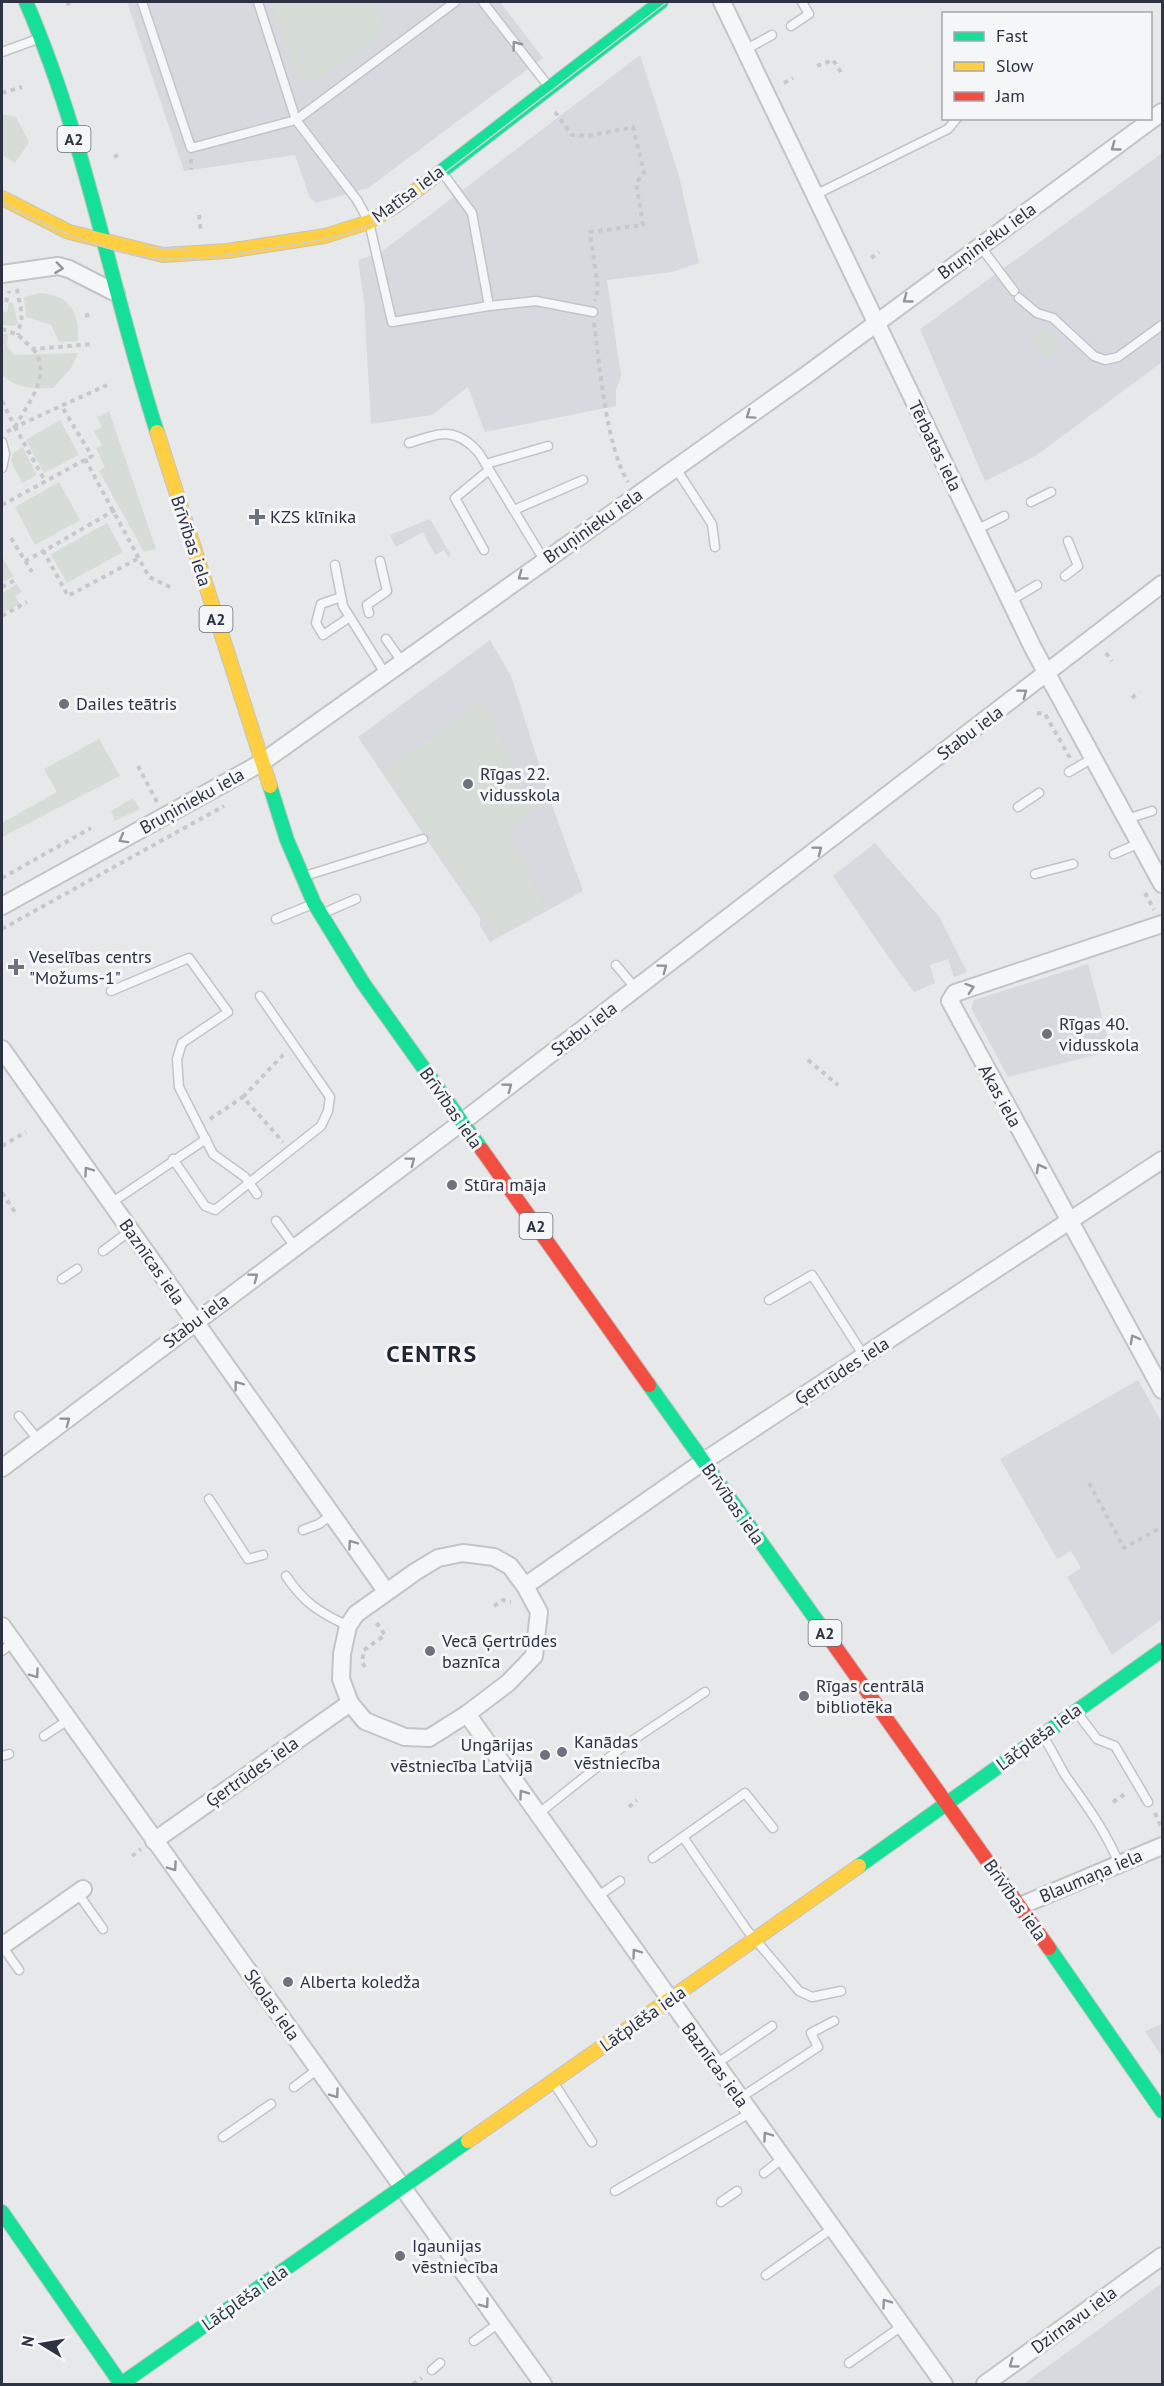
<svg xmlns="http://www.w3.org/2000/svg" width="1164" height="2386" font-family="'PT Sans',sans-serif">
	<style>
		.built { fill: #d7d9de }
		.green { fill: #d6ddd6 }
		.lines { fill: none; stroke-linecap: round; stroke-linejoin: round }
		.lane-casing { stroke: #c3c4c7; stroke-width: 11 }
		.street-casing { stroke: #c3c4c7; stroke-width: 20 }
		.fast-casing { stroke: #c3c4c7; stroke-width: 16 }
		.slow-casing { stroke: #c3c4c7; stroke-width: 16 }
		.jam-casing { stroke: #c3c4c7; stroke-width: 16 }
		.path { stroke: #c7c8cb; stroke-width: 4; stroke-dasharray: 4.5 4.5; stroke-linecap: butt }
		.lane { stroke: #f5f6f7; stroke-width: 8 }
		.street { stroke: #f5f6f7; stroke-width: 16 }
		.fast { stroke: #16e098; stroke-width: 14 }
		.slow { stroke: #ffcf43; stroke-width: 14 }
		.jam { stroke: #f24e42; stroke-width: 14 }
		.tram { stroke: #cecfd2; stroke-width: 1.5 }
		.oneway { stroke: #91949c }
		.poi-dot { fill: #6e727d; stroke: #f4f6f8; stroke-width: 2 }
		.labels { text-anchor: middle; stroke-width: 6; stroke-linejoin: round; paint-order: stroke }
		.shield { fill: #f4f6f8; stroke: #696e79; stroke-width: 1.5 }
		.shield-label { font-size: 16px; font-weight: bold; fill: #2d3342 }
		.street-label { font-size: 18px; fill: #2d3342; stroke: #f4f6f8 }
		.poi-label { font-size: 18px; fill: #2d3342; stroke: #f4f6f8; text-anchor: start }
		.district-label { font-size: 24px; font-weight: bold; letter-spacing: 1.5px; fill: #1f2433; stroke: #f4f6f8 }
	</style>
	<rect width="100%" height="100%" fill="#e6e8ea"/>
	<!-- built -->
	<g class="built">
		<polygon points="127,2 500,2 543,58 368,188 316,203 310,198 295,155 184,171"/>
		<polygon points="640,55 678,172 699,263 672,272 607,280 621,376 616,390 616,406 485,432 468,387 432,415 371,424 364,301 358,260 381,252"/>
		<polygon points="1162,153 1162,362 1037,455 985,481 920,329"/>
		<polygon points="430,519 451,555 448,557 444,550 435,555 423,532 396,547 390,535"/>
		<polygon points="490,640 511,676 553,808 583,891 490,942 480,926 480,918 358,737"/>
		<polygon points="875,843 940,918 967,972 954,977 948,959 930,965 935,983 914,992 880,945 833,876"/>
		<polygon points="1088,964 1111,1051 1008,1077 971,1008 974,1000"/>
		<polygon points="1138,1380 1162,1423 1162,1619 1112,1655 1067,1577 1081,1568 1071,1551 1057,1559 1000,1459"/>
		<polygon points="1162,2024 1162,2057 1145,2031"/>
		<polygon points="1162,2283 1162,2384 1023,2384 1098,2330"/>
	</g>
	<!-- green -->
	<g class="green">
		<path d="M271 2H377C382 17 387 27 376 41L315 80 303 79 295 71Z"/>
		<polygon points="2,114 16,117 29,142 15,163 2,155"/>
		<path d="M41 293C70 296 80 312 78 341L59 342 51 325 26 317 24 297Z"/>
		<polygon points="9,302 13,303 18,323 14,326 2,325 2,311 7,312"/>
		<polygon points="1048,326 1063,347 1046,360 1031,339"/>
		<path d="M2 334H8L7 346 14 355 78 353 71 368 53 388C32 389 18 389 2 375Z"/>
		<polygon points="109,411 156,549 144,552 99,471 105,467 96,448 102,445 94,431 102,427 97,417"/>
		<polygon points="60,420 79,455 44,473 26,440"/>
		<polygon points="23,447 37,475 22,483 11,461 13,453"/>
		<polygon points="59,482 80,520 35,545 15,507"/>
		<polygon points="107,523 123,552 67,583 51,554"/>
		<polygon points="2,556 13,576 2,583"/>
		<polygon points="17,584 22,592 15,596 20,604 2,613 2,593"/>
		<polygon points="483,700 534,810 508,830 546,909 495,934 384,771"/>
		<polygon points="99,739 120,776 2,837 2,823 57,792 44,769"/>
		<polygon points="133,798 140,809 115,821 111,811"/>
	</g>
	<g class="lines">
		<!-- lane casing -->
		<g class="lane-casing">
			<g id="lane">
				<polyline points="142,2 191,148 296,120 258,2"/>
				<polyline points="483,2 549,87"/>
				<polyline points="791,26 809,14 802,2"/>
				<polyline points="745,50 772,35"/>
				<polyline points="2,52 35,40"/>
				<polyline points="442,172 472,213 489,306 392,322 369,222 357,200 296,120 455,2"/>
				<polyline points="815,195 948,129 957,118"/>
				<polyline points="980,246 1014,291"/>
				<polyline points="1019,298 1037,313 1053,318 1094,356 1105,360 1118,357 1162,325"/>
				<polyline points="489,306 536,301 593,312"/>
				<polyline points="2,442 5,454 2,468"/>
				<path d="M409 443C439 433 456 426 479 453L544 560"/>
				<polyline points="486,464 548,446"/>
				<polyline points="675,467 712,524 715,547"/>
				<polyline points="1031,502 1051,492"/>
				<polyline points="514,510 583,480"/>
				<polyline points="976,530 1004,516"/>
				<polyline points="484,550 455,498 489,470"/>
				<polyline points="335,565 343,606 386,675"/>
				<polyline points="1065,576 1078,566 1068,541"/>
				<polyline points="341,597 321,604 316,623 323,635 350,617"/>
				<polyline points="1010,601 1037,585"/>
				<polyline points="369,613 367,605 387,591 380,561"/>
				<polyline points="386,639 403,663"/>
				<polyline points="1069,772 1093,758"/>
				<polyline points="1018,807 1039,793"/>
				<polyline points="1127,819 1152,811"/>
				<polyline points="1114,854 1140,843"/>
				<polyline points="1035,874 1073,864"/>
				<polyline points="308,875 423,839"/>
				<polyline points="326,912 356,899"/>
				<polyline points="276,919 308,906"/>
				<polyline points="616,965 636,989"/>
				<polyline points="111,991 189,958 228,1012 182,1043 177,1059 179,1087 213,1154 245,1177 257,1194"/>
				<polyline points="173,1159 205,1206 215,1210 321,1126 328,1111 330,1097 260,996"/>
				<polyline points="111,1203 206,1139"/>
				<polyline points="276,1221 295,1247"/>
				<polyline points="103,1251 130,1231"/>
				<polyline points="62,1279 77,1269"/>
				<polyline points="769,1300 812,1275 864,1356"/>
				<polyline points="19,1416 39,1441"/>
				<polyline points="209,1499 248,1559 263,1555"/>
				<polyline points="303,1530 319,1524 331,1515"/>
				<path d="M286 1576C304 1603 319 1612 348 1626"/>
				<polyline points="2,1651 13,1642"/>
				<polyline points="1078,1714 1097,1739 1115,1746 1148,1802"/>
				<polyline points="44,1736 68,1720"/>
				<path d="M1044 1738C1052 1750 1058 1763 1065 1775 1086 1805 1106 1831 1119 1864"/>
				<polyline points="2,1756 9,1754"/>
				<polyline points="538,1814 621,1748 705,1692"/>
				<polyline points="683,1837 747,1930 799,1991 812,1997 841,1991"/>
				<polyline points="653,1858 745,1793 773,1828"/>
				<polyline points="77,1892 103,1929"/>
				<polyline points="597,1897 620,1881"/>
				<polyline points="2,1946 19,1970"/>
				<polyline points="716,2064 772,2026"/>
				<polyline points="555,2085 592,2142"/>
				<polyline points="294,2087 318,2069"/>
				<polyline points="740,2098 818,2047 811,2033 834,2021"/>
				<polyline points="223,2137 271,2104"/>
				<polyline points="764,2173 783,2158"/>
				<polyline points="615,2191 750,2113"/>
				<polyline points="721,2202 737,2191"/>
				<polyline points="766,2275 833,2228"/>
				<polyline points="474,2341 499,2323"/>
				<polyline points="849,2363 902,2326"/>
				<polyline points="432,2370 440,2363"/>
			</g>
		</g>
		<!-- street casing -->
		<g class="street-casing">
			<g id="street">
				<polyline points="722,2 1033,648 1162,884"/>
				<polyline points="2,274 58,266 69,269 116,293"/>
				<polyline points="2,906 261,763 805,376 1162,112"/>
				<polyline points="1162,924 955,993 950,1001 1162,1390"/>
				<polyline points="2,1049 386,1591"/>
				<polyline points="2,1468 462,1122 1162,584"/>
				<polygon points="463,1553 494,1557 510,1566 525,1586 539,1612 534,1656 508,1683 467,1714 429,1738 405,1737 365,1721 350,1703 341,1679 342,1654 348,1626 356,1614 415,1572 438,1558"/>
				<polyline points="525,1586 704,1461 1162,1160"/>
				<polyline points="2,1626 543,2384"/>
				<polyline points="467,1714 944,2384"/>
				<polyline points="154,1841 350,1703"/>
				<polyline points="1020,1906 1162,1846"/>
				<polyline points="2,1946 83,1889"/>
				<polyline points="985,2384 1162,2256"/>
			</g>
		</g>
		<!-- fast casing -->
		<g class="fast-casing">
			<g id="fast">
				<path d="M26 2C86 140 111 289 157 432"/>
				<polyline points="434,177 661,2"/>
				<polyline points="270,786 287,840 314,903 363,983 482,1150"/>
				<polyline points="649,1385 827,1635"/>
				<polyline points="859,1866 1162,1650"/>
				<polyline points="1049,1948 1162,2111"/>
				<polyline points="2,2212 121,2384"/>
				<polyline points="121,2384 468,2141"/>
			</g>
		</g>
		<!-- slow casing -->
		<g class="slow-casing">
			<g id="slow">
				<polyline points="2,198 69,232 163,255 227,251 325,236 369,222 394,207 434,177"/>
				<polyline points="157,432 270,786"/>
				<polyline points="468,2141 859,1866"/>
			</g>
		</g>
		<!-- jam casing -->
		<g class="jam-casing">
			<g id="jam">
				<polyline points="482,1150 649,1385"/>
				<polyline points="827,1635 1049,1948"/>
			</g>
		</g>
		<!-- path -->
		<g class="path">
			<polyline points="66,4 73,2"/>
			<polyline points="817,66 833,60 841,72"/>
			<polyline points="784,83 793,78"/>
			<polyline points="2,93 22,87"/>
			<polyline points="555,112 572,135 588,136 633,127 644,173 636,183 643,225 590,232 598,288 595,301"/>
			<polyline points="114,157 118,155"/>
			<polyline points="191,159 191,170"/>
			<polyline points="199,215 201,232"/>
			<polyline points="871,258 879,252"/>
			<polyline points="17,289 22,315 18,335"/>
			<polyline points="6,302 9,291"/>
			<polyline points="85,316 92,314"/>
			<path d="M594 323C600 367 606 446 628 482"/>
			<polyline points="2,329 18,335 33,349 94,344"/>
			<polyline points="2,401 15,427 107,385"/>
			<path d="M15 427C28 403 52 375 34 350"/>
			<polyline points="7,432 15,427 45,481"/>
			<polyline points="85,459 149,577 172,588"/>
			<polyline points="2,505 92,456 62,407"/>
			<polyline points="115,510 44,551 45,554 68,596 139,558"/>
			<polyline points="11,538 32,572"/>
			<polyline points="25,561 44,551"/>
			<polyline points="2,587 15,580"/>
			<polyline points="2,616 27,602"/>
			<polyline points="1106,653 1112,661"/>
			<polyline points="1132,698 1139,692"/>
			<polyline points="1037,713 1045,714 1070,758"/>
			<polyline points="138,766 157,802"/>
			<polyline points="2,878 91,828"/>
			<polyline points="1145,893 1154,910"/>
			<polyline points="2,929 224,806"/>
			<polyline points="808,1060 838,1085"/>
			<polyline points="243,1097 284,1054"/>
			<polyline points="210,1119 243,1097 283,1142"/>
			<polyline points="2,1146 26,1132"/>
			<polyline points="2,1193 15,1212"/>
			<polyline points="1089,1483 1124,1548 1162,1527"/>
			<polyline points="494,1606 503,1600 511,1602"/>
			<polyline points="365,1667 362,1662 364,1650 385,1635 376,1622 378,1621"/>
			<polyline points="1113,1802 1128,1792"/>
			<polyline points="629,1807 637,1800"/>
			<polyline points="1155,1813 1162,1829"/>
			<polyline points="132,1856 141,1849"/>
			<polyline points="413,2384 422,2378"/>
		</g>
		<!-- lane -->
		<use href="#lane" class="lane"/>
		<!-- street -->
		<use href="#street" class="street"/>
		<!-- fast -->
		<use href="#fast" class="fast"/>
		<!-- slow -->
		<use href="#slow" class="slow"/>
		<!-- jam -->
		<use href="#jam" class="jam"/>
		<!-- tram -->
		<g class="tram">
			<path d="M2 202C43 226 117 258 165 259 205 260 245 252 284 246 325 240 361 234 396 210L667 2"/>
			<polyline points="145,247 189,250"/>
		</g>
	</g>
	<!-- one-way arrows -->
	<defs><path id="oneway-chevron" d="M-2-3.5L2.5 0L-2 3.5" fill="none" stroke-width="1.6" stroke-linecap="round" stroke-linejoin="round" transform="scale(1.5)"/></defs>
	<g class="oneway">
		<use href="#oneway-chevron" transform="translate(516 45) rotate(-127)"/>
		<use href="#oneway-chevron" transform="translate(1115 147) rotate(144)"/>
		<use href="#oneway-chevron" transform="translate(59 268) rotate(7)"/>
		<use href="#oneway-chevron" transform="translate(907 299) rotate(144)"/>
		<use href="#oneway-chevron" transform="translate(750 415) rotate(145)"/>
		<use href="#oneway-chevron" transform="translate(522 576) rotate(144)"/>
		<use href="#oneway-chevron" transform="translate(1023 693) rotate(-37)"/>
		<use href="#oneway-chevron" transform="translate(123 839) rotate(151)"/>
		<use href="#oneway-chevron" transform="translate(818 850) rotate(-37)"/>
		<use href="#oneway-chevron" transform="translate(663 968) rotate(-37)"/>
		<use href="#oneway-chevron" transform="translate(970 988) rotate(-18)"/>
		<use href="#oneway-chevron" transform="translate(508 1087) rotate(-37)"/>
		<use href="#oneway-chevron" transform="translate(411 1161) rotate(-37)"/>
		<use href="#oneway-chevron" transform="translate(1040 1168) rotate(-119)"/>
		<use href="#oneway-chevron" transform="translate(88 1171) rotate(-125)"/>
		<use href="#oneway-chevron" transform="translate(254 1277) rotate(-37)"/>
		<use href="#oneway-chevron" transform="translate(1134 1339) rotate(-119)"/>
		<use href="#oneway-chevron" transform="translate(238 1385) rotate(-126)"/>
		<use href="#oneway-chevron" transform="translate(66 1421) rotate(-37)"/>
		<use href="#oneway-chevron" transform="translate(352 1544) rotate(-125)"/>
		<use href="#oneway-chevron" transform="translate(35 1674) rotate(55)"/>
		<use href="#oneway-chevron" transform="translate(523 1794) rotate(-125)"/>
		<use href="#oneway-chevron" transform="translate(173 1867) rotate(55)"/>
		<use href="#oneway-chevron" transform="translate(636 1953) rotate(-126)"/>
		<use href="#oneway-chevron" transform="translate(335 2094) rotate(55)"/>
		<use href="#oneway-chevron" transform="translate(767 2136) rotate(-125)"/>
		<use href="#oneway-chevron" transform="translate(886 2303) rotate(-125)"/>
		<use href="#oneway-chevron" transform="translate(485 2304) rotate(54)"/>
		<use href="#oneway-chevron" transform="translate(1013 2364) rotate(144)"/>
	</g>
	<!-- markers -->
	<g class="poi-dot">
		<path d="M254 508h6v6h6v6h-6v6h-6v-6h-6v-6h6z"/>
		<circle cx="64" cy="704" r="6"/>
		<circle cx="468" cy="784" r="6"/>
		<path d="M13 958h6v6h6v6h-6v6h-6v-6h-6v-6h6z"/>
		<circle cx="1047" cy="1034" r="6"/>
		<circle cx="452" cy="1185" r="6"/>
		<circle cx="430" cy="1651" r="6"/>
		<circle cx="804" cy="1696" r="6"/>
		<circle cx="562" cy="1752" r="6"/>
		<circle cx="545" cy="1755" r="6"/>
		<circle cx="288" cy="1982" r="6"/>
		<circle cx="400" cy="2256" r="6"/>
	</g>
	<g class="labels">
		<!-- shield labels -->
		<g class="shield">
			<rect x="57.5" y="126" width="33" height="26" rx="4.5"/>
			<rect x="199.5" y="606" width="33" height="26" rx="4.5"/>
			<rect x="519.5" y="1213" width="33" height="26" rx="4.5"/>
			<rect x="808.5" y="1620" width="33" height="26" rx="4.5"/>
		</g>
		<g class="shield-label">
			<text x="74" y="145">A2</text>
			<text x="216" y="625">A2</text>
			<text x="536" y="1232">A2</text>
			<text x="825" y="1639">A2</text>
		</g>
		<!-- street labels -->
		<g class="street-label">
			<text transform="translate(408 194) rotate(-36)" y="6">Matīsa iela</text>
			<text transform="translate(987 241) rotate(-36)" y="6">Bruņinieku iela</text>
			<text transform="translate(935 446) rotate(64)" y="6">Tērbatas iela</text>
			<text transform="translate(593 526) rotate(-35)" y="6">Bruņinieku iela</text>
			<text transform="translate(191 541) rotate(72)" y="6">Brīvības iela</text>
			<text transform="translate(970 733) rotate(-37)" y="6">Stabu iela</text>
			<text transform="translate(192 801) rotate(-29)" y="6">Bruņinieku iela</text>
			<text transform="translate(584 1029) rotate(-37)" y="6">Stabu iela</text>
			<text transform="translate(1000 1096) rotate(61)" y="6">Akas iela</text>
			<text transform="translate(451 1108) rotate(55)" y="6">Brīvības iela</text>
			<text transform="translate(152 1262) rotate(55)" y="6">Baznīcas iela</text>
			<text transform="translate(196 1321) rotate(-37)" y="6">Stabu iela</text>
			<text transform="translate(842 1371) rotate(-33)" y="6">Ģertrūdes iela</text>
			<text transform="translate(733 1504) rotate(55)" y="6">Brīvības iela</text>
			<text transform="translate(1039 1737) rotate(-36)" y="6">Lāčplēša iela</text>
			<text transform="translate(252 1772) rotate(-35)" y="6">Ģertrūdes iela</text>
			<text transform="translate(1091 1876) rotate(-23)" y="6">Blaumaņa iela</text>
			<text transform="translate(1015 1900) rotate(55)" y="6">Brīvības iela</text>
			<text transform="translate(272 2005) rotate(55)" y="6">Skolas iela</text>
			<text transform="translate(643 2019) rotate(-35)" y="6">Lāčplēša iela</text>
			<text transform="translate(715 2065) rotate(54)" y="6">Baznīcas iela</text>
			<text transform="translate(245 2298) rotate(-35)" y="6">Lāčplēša iela</text>
			<text transform="translate(1074 2320) rotate(-36)" y="6">Dzirnavu iela</text>
		</g>
		<!-- poi labels -->
		<g class="poi-label">
			<text x="270" y="523">KZS klīnika</text>
			<text x="76" y="710">Dailes teātris</text>
			<text x="480" y="780">Rīgas 22.<tspan x="480" dy="21">vidusskola</tspan></text>
			<text x="29" y="963">Veselības centrs<tspan x="29" dy="21">"Možums-1"</tspan></text>
			<text x="1059" y="1030">Rīgas 40.<tspan x="1059" dy="21">vidusskola</tspan></text>
			<text x="464" y="1191">Stūra māja</text>
			<text x="442" y="1647">Vecā Ģertrūdes<tspan x="442" dy="21">baznīca</tspan></text>
			<text x="816" y="1692">Rīgas centrālā<tspan x="816" dy="21">bibliotēka</tspan></text>
			<text x="574" y="1748">Kanādas<tspan x="574" dy="21">vēstniecība</tspan></text>
			<text x="533" y="1751" text-anchor="end">Ungārijas<tspan x="533" dy="21">vēstniecība Latvijā</tspan></text>
			<text x="300" y="1988">Alberta koledža</text>
			<text x="412" y="2252">Igaunijas<tspan x="412" dy="21">vēstniecība</tspan></text>
		</g>
		<!-- district labels -->
		<g class="district-label">
			<text x="432" y="1362">CENTRS</text>
		</g>
	</g>
	<!-- border -->
	<rect width="1164" height="2386" fill="none" stroke="#2d3342" stroke-width="6"/>
	<!-- legend -->
	<rect x="942" y="12" width="210" height="108" fill="#f4f6f8" stroke="#a4a8af" stroke-width="1.5"/>
	<rect x="954" y="32" width="30" height="9" fill="#16e098" stroke="#a4a8af" stroke-width="1.5"/>
	<text x="996" y="42" font-size="18" fill="#2d3342">Fast</text>
	<rect x="954" y="62" width="30" height="9" fill="#ffcf43" stroke="#a4a8af" stroke-width="1.5"/>
	<text x="996" y="72" font-size="18" fill="#2d3342">Slow</text>
	<rect x="954" y="92" width="30" height="9" fill="#f24e42" stroke="#a4a8af" stroke-width="1.5"/>
	<text x="996" y="102" font-size="18" fill="#2d3342">Jam</text>
	<!-- north arrow -->
	<g transform="translate(42 2344) rotate(281)" stroke="#f4f6f8" stroke-width="4.5" paint-order="stroke">
	<path d="M0-4.5L10 22L0 15L-10 22Z" fill="#2d3342"/>
	<text y="-9" font-size="16" font-weight="bold" text-anchor="middle" fill="#2d3342">N</text>
	</g>
</svg>
